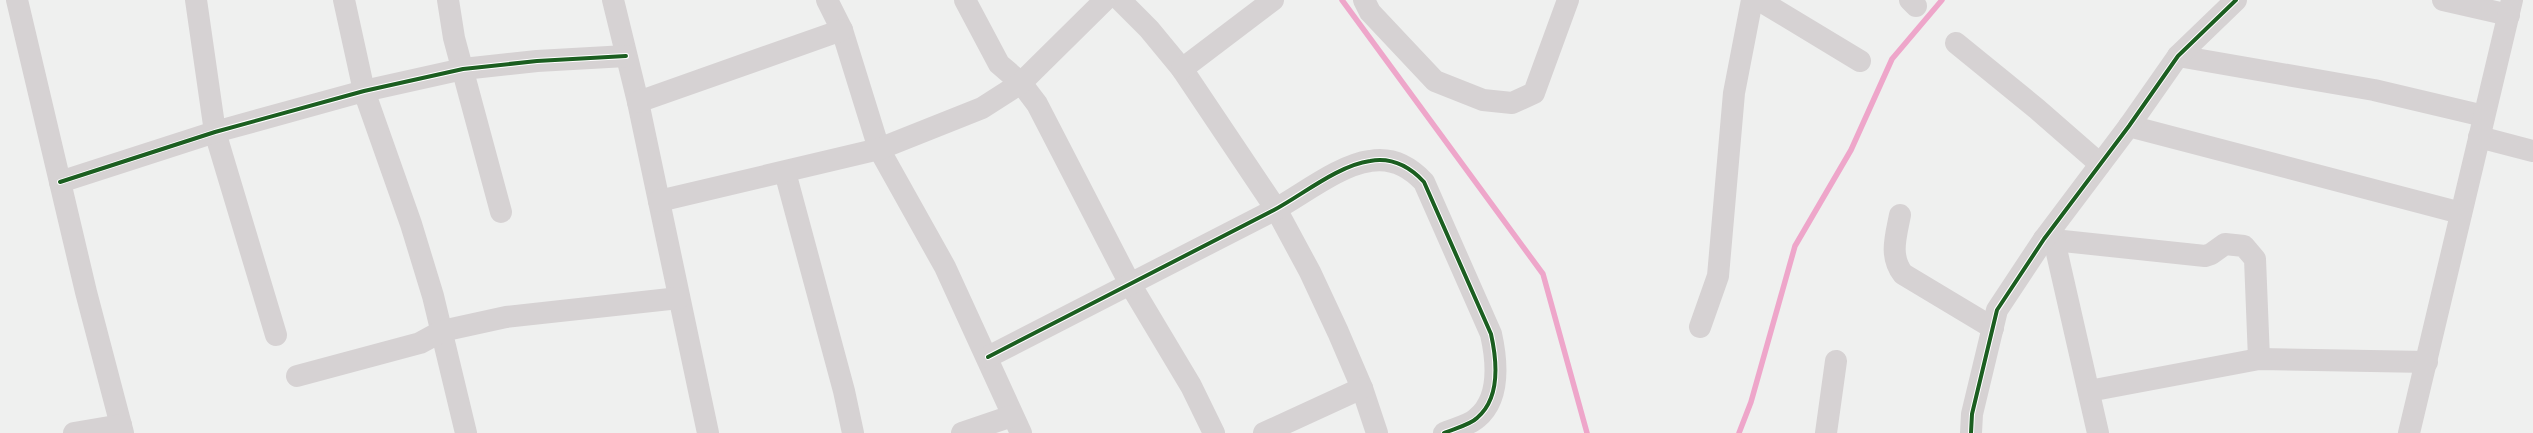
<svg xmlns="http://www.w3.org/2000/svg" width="2533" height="433" font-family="'Space Grotesk',sans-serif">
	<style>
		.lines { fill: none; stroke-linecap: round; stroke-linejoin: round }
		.stream { stroke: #eea6ca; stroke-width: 5.5 }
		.minor { stroke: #d6d2d3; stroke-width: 22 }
		.cycleway-casing { stroke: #fff; stroke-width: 6 }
		.cycleway { stroke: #1b5e20; stroke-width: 4 }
	</style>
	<rect width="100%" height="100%" fill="#eff0ef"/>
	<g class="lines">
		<!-- stream -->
		<g class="stream">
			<polyline points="1342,0 1543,274 1587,433"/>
			<polyline points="1739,433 1751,402 1795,246 1851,150 1892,59 1942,0"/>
		</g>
		<!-- minor -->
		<g class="minor">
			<polyline points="17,0 86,292 123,433"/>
			<polyline points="196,0 215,132 276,335"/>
			<polyline points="344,0 364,91 411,224 433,296 466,433"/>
			<polyline points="448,0 454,38 501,212"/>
			<polyline points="613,0 638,102 708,433"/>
			<polyline points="827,0 842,30 879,149 945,267 1021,433"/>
			<polyline points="965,0 999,64 1021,83 1037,104 1130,284 1191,386 1214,433"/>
			<polyline points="1120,0 1149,29 1182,69 1276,209 1310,272 1338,332 1362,388 1377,433"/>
			<polyline points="1364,0 1370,12 1435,81 1483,100 1512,103 1534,93 1568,0"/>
			<polyline points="1759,0 1860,61"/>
			<polyline points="1910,0 1916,6"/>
			<polyline points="2443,0 2509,15"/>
			<polyline points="1956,43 2037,109 2100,164"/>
			<polyline points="2178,56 2374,90 2484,116"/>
			<polyline points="1182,69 1273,0"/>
			<polyline points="638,102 842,30"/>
			<polyline points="2129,126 2461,213"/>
			<polyline points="2479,137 2533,151"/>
			<polyline points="785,172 844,391 853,433"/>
			<polyline points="60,182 215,132 364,91 463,69 537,61 626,56"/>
			<polyline points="659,201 879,149 982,108 1021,83 1105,0"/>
			<path d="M1900 215C1896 236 1889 256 1903 274L1993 328"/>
			<polyline points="2044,239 2205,256 2211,254 2225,244 2244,246 2255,259 2259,359"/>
			<polyline points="2054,240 2098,433"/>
			<polyline points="1700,327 1718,276 1734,93 1752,0"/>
			<path d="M988 357C1083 308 1179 259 1274 210 1302 195 1339 165 1370 161 1392 157 1410 167 1424 182L1491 334C1497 361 1501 398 1477 418 1470 425 1453 429 1444 433"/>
			<polyline points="297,376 420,343 442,331 506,317 679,298"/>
			<polyline points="2089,391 2259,359 2427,362"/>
			<polyline points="74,433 121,425"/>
			<polyline points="962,433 1012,416"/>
			<polyline points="1264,433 1362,388"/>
			<polyline points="1826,433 1836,361"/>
			<polyline points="1971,433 1972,414 1997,310 2044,239 2129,126 2178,56 2236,0"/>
			<polyline points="2409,433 2512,0"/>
		</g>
		<!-- cycleway casing -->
		<g class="cycleway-casing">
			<g id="cycleway">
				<polyline points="60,182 215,132 364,91 463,69 537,61 626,56"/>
				<path d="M988 357C1083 308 1179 259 1274 210 1302 195 1339 165 1370 161 1392 157 1410 167 1424 182L1491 334C1497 361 1501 398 1477 418 1470 425 1453 429 1444 433"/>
				<polyline points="1971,433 1972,414 1997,310 2044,239 2129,126 2178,56 2236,0"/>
			</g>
		</g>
		<!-- cycleway -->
		<use href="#cycleway" class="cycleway"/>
	</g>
</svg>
